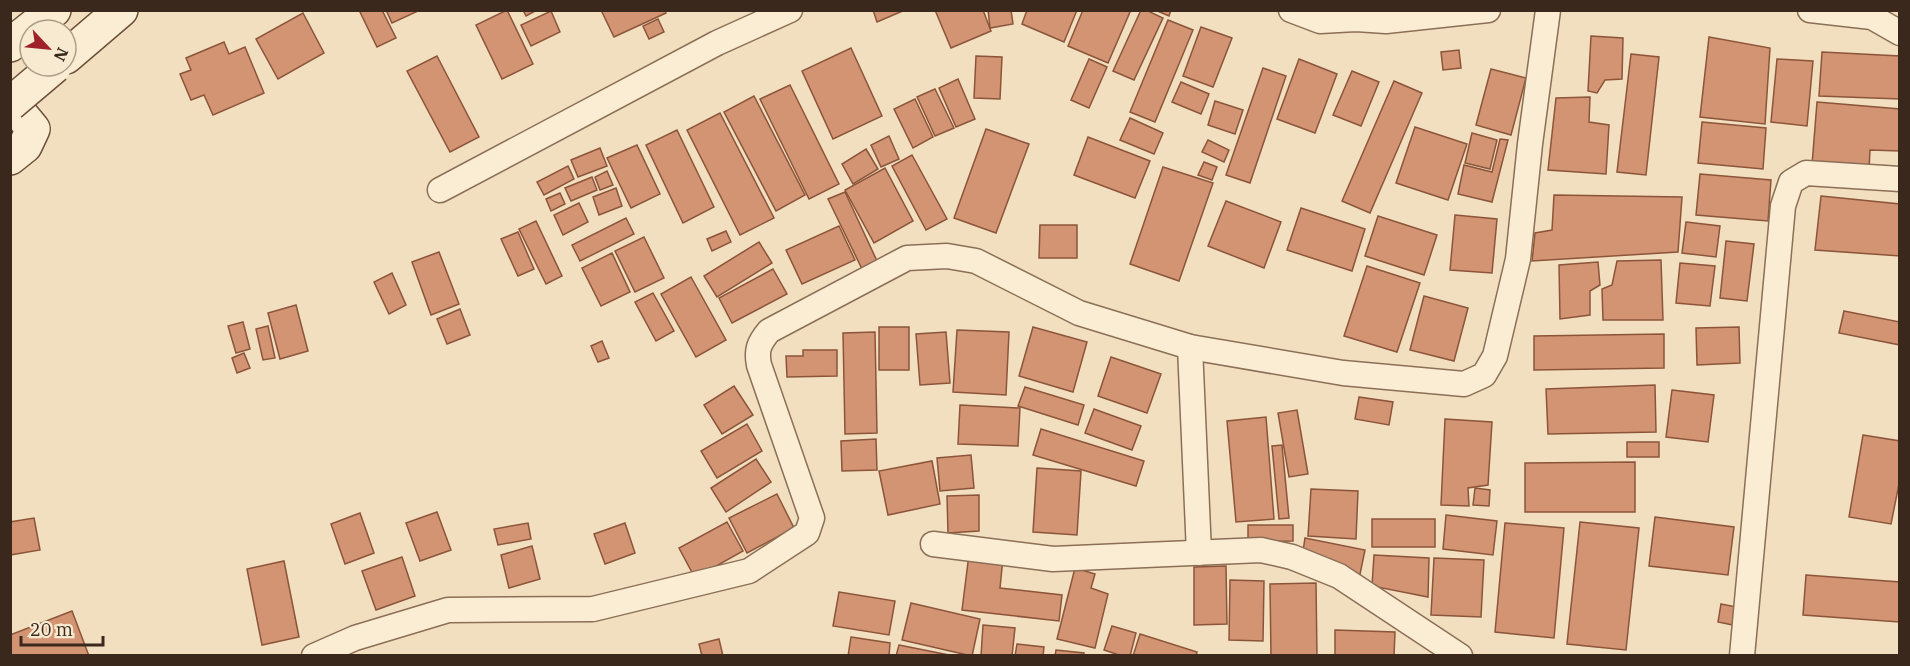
<svg xmlns="http://www.w3.org/2000/svg" width="1910" height="666" font-family="'IBM Plex Serif',serif">
	<style>
		.building { fill: #d29473; stroke: #8c553a; stroke-width: 1.5 }
		.lines { fill: none; stroke-linecap: round; stroke-linejoin: round }
		.street-casing { stroke: #8b6f56; stroke-width: 27 }
		.secondary-casing { stroke: #6d503a; stroke-width: 36 }
		.street { stroke: #fbedd4; stroke-width: 24 }
		.secondary { stroke: #fbedd4; stroke-width: 33 }
		.secondary-bridge-casing { stroke: #6d503a; stroke-width: 36; stroke-linecap: butt }
		.secondary-bridge { stroke: #fbedd4; stroke-width: 33 }
	</style>
	<rect width="100%" height="100%" fill="#f1dfc0"/>
	<!-- building -->
	<g class="building">
		<polygon points="359,10 382,10 396,38 377,47"/>
		<polygon points="386,10 415,10 416,12 392,23"/>
		<polygon points="507,10 533,64 502,79 476,25"/>
		<polygon points="523,10 537,10 526,16"/>
		<polygon points="601,10 665,10 666,13 614,37"/>
		<polygon points="873,10 905,10 877,22"/>
		<polygon points="935,10 983,10 991,31 951,48"/>
		<polygon points="988,10 1011,10 1013,24 990,28"/>
		<polygon points="1027,10 1077,10 1064,42 1022,24"/>
		<polygon points="1083,10 1126,10 1130,12 1108,63 1068,46"/>
		<polygon points="1141,10 1146,10 1163,18 1134,80 1113,71"/>
		<polygon points="1155,10 1171,10 1169,16"/>
		<polygon points="551,11 560,32 531,46 521,25"/>
		<polygon points="303,13 324,53 278,79 256,39"/>
		<polygon points="658,19 664,32 649,39 643,26"/>
		<polygon points="1168,20 1193,30 1155,122 1130,112"/>
		<polygon points="1201,27 1232,38 1213,87 1183,76"/>
		<polygon points="1591,36 1623,38 1622,79 1605,80 1597,93 1588,91"/>
		<polygon points="1709,37 1770,48 1765,124 1700,117"/>
		<polygon points="224,42 229,54 245,47 264,93 213,115 204,95 191,100 180,74 191,70 186,58"/>
		<polygon points="851,48 882,116 833,139 802,71"/>
		<polygon points="1459,50 1461,68 1443,70 1441,52"/>
		<polygon points="1822,52 1900,56 1900,99 1819,96"/>
		<polygon points="1631,54 1659,57 1646,175 1617,172"/>
		<polygon points="437,56 479,137 450,152 407,71"/>
		<polygon points="976,56 1002,57 1000,99 974,98"/>
		<polygon points="1089,59 1107,67 1089,108 1071,100"/>
		<polygon points="1299,59 1337,74 1315,133 1277,119"/>
		<polygon points="1777,59 1813,61 1807,126 1771,122"/>
		<polygon points="1263,68 1286,76 1250,183 1226,175"/>
		<polygon points="1491,69 1526,78 1511,135 1476,125"/>
		<polygon points="1352,71 1379,82 1361,126 1333,115"/>
		<polygon points="958,79 975,119 956,127 939,88"/>
		<polygon points="1394,81 1422,93 1370,213 1342,201"/>
		<polygon points="1181,82 1209,94 1201,114 1172,102"/>
		<polygon points="790,85 839,184 809,199 760,99"/>
		<polygon points="935,89 954,128 935,136 917,97"/>
		<polygon points="754,96 805,195 776,211 724,112"/>
		<polygon points="1590,97 1589,122 1609,125 1606,174 1548,170 1556,98"/>
		<polygon points="915,99 933,137 913,148 894,109"/>
		<polygon points="1215,101 1243,110 1235,134 1208,125"/>
		<polygon points="1817,102 1900,109 1900,151 1870,150 1869,169 1812,165"/>
		<polygon points="720,113 774,218 740,235 687,130"/>
		<polygon points="1130,118 1163,133 1154,154 1120,140"/>
		<polygon points="1702,122 1766,128 1763,169 1698,163"/>
		<polygon points="1415,127 1467,144 1448,200 1396,183"/>
		<polygon points="986,129 1029,144 996,233 954,218"/>
		<polygon points="677,130 714,207 683,223 646,145"/>
		<polygon points="1472,133 1497,140 1490,169 1465,163"/>
		<polygon points="889,136 899,159 881,167 871,145"/>
		<polygon points="1088,137 1150,161 1135,198 1074,175"/>
		<polygon points="1500,139 1508,140 1492,202 1458,194 1464,165 1492,172"/>
		<polygon points="1208,140 1229,150 1224,162 1202,152"/>
		<polygon points="637,145 660,194 631,208 607,158"/>
		<polygon points="600,148 607,166 578,177 571,160"/>
		<polygon points="866,149 878,169 853,184 842,164"/>
		<polygon points="912,155 947,219 926,230 892,166"/>
		<polygon points="1204,162 1217,167 1212,180 1198,175"/>
		<polygon points="568,166 574,179 544,195 537,182"/>
		<polygon points="1163,167 1213,183 1179,281 1130,264"/>
		<polygon points="885,168 913,221 874,243 845,190"/>
		<polygon points="607,171 613,185 600,190 595,177"/>
		<polygon points="1700,174 1771,180 1768,221 1696,215"/>
		<polygon points="592,177 597,190 571,201 565,188"/>
		<polygon points="616,188 622,206 599,215 593,197"/>
		<polygon points="845,192 877,261 862,269 828,199"/>
		<polygon points="560,193 565,204 551,211 546,199"/>
		<polygon points="1554,195 1682,197 1678,252 1532,261 1535,233 1552,230"/>
		<polygon points="1821,196 1900,204 1900,256 1815,250"/>
		<polygon points="1226,201 1281,222 1264,268 1208,246"/>
		<polygon points="579,203 588,222 563,235 554,215"/>
		<polygon points="1301,208 1365,229 1352,271 1287,250"/>
		<polygon points="1455,215 1497,219 1492,273 1450,270"/>
		<polygon points="1378,216 1437,235 1424,275 1365,256"/>
		<polygon points="626,218 634,234 580,261 572,245"/>
		<polygon points="536,221 562,276 546,284 519,229"/>
		<polygon points="1686,222 1720,226 1716,257 1682,253"/>
		<polygon points="1040,225 1077,225 1077,258 1039,258"/>
		<polygon points="839,226 855,260 802,284 786,250"/>
		<polygon points="726,231 731,242 712,251 707,239"/>
		<polygon points="518,232 534,269 518,276 501,239"/>
		<polygon points="644,237 664,278 635,292 615,251"/>
		<polygon points="1726,241 1754,244 1747,301 1720,298"/>
		<polygon points="759,242 772,263 717,297 704,276"/>
		<polygon points="439,252 459,304 431,315 412,262"/>
		<polygon points="612,253 630,292 601,306 582,268"/>
		<polygon points="1661,260 1663,320 1603,320 1602,289 1612,285 1617,261"/>
		<polygon points="1598,262 1600,285 1590,291 1590,315 1560,319 1559,265"/>
		<polygon points="1680,263 1715,266 1710,306 1676,303"/>
		<polygon points="1367,266 1420,283 1397,352 1344,336"/>
		<polygon points="773,269 787,294 732,323 719,298"/>
		<polygon points="392,273 406,305 389,314 374,282"/>
		<polygon points="691,277 726,340 696,357 661,294"/>
		<polygon points="653,293 674,331 656,341 635,302"/>
		<polygon points="1424,296 1468,308 1454,361 1410,350"/>
		<polygon points="296,305 308,351 280,359 268,313"/>
		<polygon points="460,309 470,335 447,344 437,319"/>
		<polygon points="1844,311 1900,322 1900,345 1839,333"/>
		<polygon points="243,322 250,349 236,353 228,326"/>
		<polygon points="268,326 275,358 263,360 256,329"/>
		<rect x="879" y="327" width="30" height="43"/>
		<polygon points="1033,327 1087,342 1073,392 1019,376"/>
		<polygon points="1739,327 1740,363 1697,365 1696,328"/>
		<polygon points="957,330 1009,332 1006,395 953,392"/>
		<polygon points="875,332 877,433 845,434 843,333"/>
		<polygon points="946,332 950,383 920,385 916,334"/>
		<polygon points="1664,334 1664,368 1534,370 1534,336"/>
		<polygon points="602,341 609,358 598,362 591,346"/>
		<polygon points="803,350 837,350 837,376 787,377 786,356 803,356"/>
		<polygon points="244,353 250,368 237,373 232,358"/>
		<polygon points="1111,357 1161,374 1147,413 1098,396"/>
		<polygon points="1655,385 1656,432 1548,434 1546,389"/>
		<polygon points="734,386 753,415 722,434 704,405"/>
		<polygon points="1025,387 1084,405 1078,425 1018,406"/>
		<polygon points="1672,390 1714,395 1708,442 1666,437"/>
		<polygon points="1359,397 1393,402 1389,425 1355,419"/>
		<polygon points="960,405 1020,408 1018,446 958,444"/>
		<polygon points="1094,409 1141,426 1132,450 1085,433"/>
		<polygon points="1297,410 1308,474 1289,477 1278,413"/>
		<polygon points="1266,417 1274,519 1236,522 1227,421"/>
		<polygon points="1445,419 1492,422 1488,485 1468,488 1469,506 1441,505"/>
		<polygon points="747,424 762,451 717,478 701,451"/>
		<polygon points="1041,429 1144,461 1136,486 1033,455"/>
		<polygon points="1863,435 1900,441 1900,479 1891,524 1849,517"/>
		<polygon points="876,439 877,470 842,471 841,441"/>
		<rect x="1627" y="442" width="32" height="15"/>
		<polygon points="1282,445 1289,518 1279,519 1272,446"/>
		<polygon points="971,455 974,488 940,491 937,458"/>
		<polygon points="756,459 771,482 726,512 711,488"/>
		<polygon points="932,461 940,504 888,515 879,471"/>
		<polygon points="1635,462 1635,512 1525,512 1525,463"/>
		<polygon points="1037,468 1081,471 1077,535 1033,532"/>
		<polygon points="1475,488 1490,490 1489,506 1473,505"/>
		<polygon points="1311,489 1358,491 1356,539 1308,536"/>
		<polygon points="777,494 794,528 747,553 729,518"/>
		<polygon points="979,495 979,531 948,533 947,496"/>
		<polygon points="437,512 451,550 420,561 406,523"/>
		<polygon points="360,513 374,553 345,564 331,524"/>
		<polygon points="1446,515 1497,521 1493,555 1443,549"/>
		<polygon points="1655,517 1734,527 1728,575 1649,566"/>
		<polygon points="34,518 40,550 10,555 10,522"/>
		<rect x="1372" y="519" width="63" height="28"/>
		<polygon points="727,522 743,551 695,578 679,548"/>
		<polygon points="1580,522 1639,528 1626,650 1567,644"/>
		<polygon points="528,523 531,539 498,545 494,529"/>
		<polygon points="625,523 635,553 605,564 594,534"/>
		<polygon points="1505,523 1564,528 1554,638 1495,632"/>
		<polygon points="1248,525 1293,525 1293,541 1248,542"/>
		<polygon points="1305,538 1365,550 1359,579 1303,551"/>
		<polygon points="532,546 540,579 509,588 501,555"/>
		<polygon points="969,554 1003,558 1000,588 1062,595 1059,621 962,610"/>
		<polygon points="1374,555 1429,558 1428,597 1372,586"/>
		<polygon points="402,557 415,596 376,610 362,571"/>
		<polygon points="1434,558 1484,560 1481,617 1431,615"/>
		<polygon points="284,561 299,637 262,645 247,569"/>
		<polygon points="1226,566 1227,624 1194,625 1194,567"/>
		<polygon points="1075,568 1095,574 1091,588 1108,594 1095,648 1057,639"/>
		<polygon points="1806,575 1900,582 1899,622 1803,615"/>
		<polygon points="1230,580 1264,581 1263,641 1229,640"/>
		<polygon points="1316,583 1317,656 1271,656 1270,584"/>
		<polygon points="839,592 895,601 889,635 833,626"/>
		<polygon points="911,603 980,619 972,656 902,640"/>
		<polygon points="1721,604 1737,607 1733,625 1718,622"/>
		<polygon points="72,611 89,656 10,656 10,635"/>
		<polygon points="983,625 1015,628 1012,656 981,656"/>
		<polygon points="1112,626 1136,633 1130,656 1122,656 1104,650"/>
		<polygon points="1335,630 1395,632 1394,656 1335,656"/>
		<polygon points="1140,634 1197,652 1196,656 1133,656"/>
		<polygon points="851,637 890,643 889,656 848,656"/>
		<polygon points="719,639 723,656 702,656 699,644"/>
		<polygon points="1017,644 1044,647 1043,656 1015,656"/>
		<polygon points="899,645 949,655 948,656 896,656"/>
		<polygon points="1056,650 1084,653 1083,656 1055,656"/>
	</g>
	<g class="lines">
		<!-- street casing -->
		<g class="street-casing">
			<g id="street">
				<polyline points="1291,10 1320,21 1356,19 1386,21 1488,10"/>
				<polyline points="1810,10 1872,17 1900,33"/>
				<polyline points="440,190 717,43 790,10"/>
				<polyline points="1190,347 1199,553"/>
				<polyline points="933,544 1053,559 1261,550 1292,557 1339,576 1460,656"/>
				<path d="M314 656 355 638 448 610 593 609 749 571 807 533 812 518 759 365C756 350 759 343 769 331L907 258 947 256 976 261 1079 313 1190 347 1343 373 1464 384 1484 375 1495 356 1518 259 1530 144 1548 10"/>
				<polyline points="1742,656 1783,206 1791,182 1806,173 1900,179"/>
			</g>
		</g>
		<!-- secondary casing -->
		<g class="secondary-casing">
			<g id="secondary">
				<polyline points="10,45 54,10"/>
				<polyline points="66,57 121,10"/>
				<polyline points="10,101 33,129 25,146 10,158"/>
			</g>
		</g>
		<!-- street -->
		<use href="#street" class="street"/>
		<!-- secondary -->
		<use href="#secondary" class="secondary"/>
		<!-- secondary-bridge casing -->
		<g class="secondary-bridge-casing">
			<polyline id="secondary-bridge" points="10,104 55,66"/>
		</g>
		<!-- secondary-bridge -->
		<use href="#secondary-bridge" class="secondary-bridge"/>
	</g>
	<!-- border -->
	<rect width="1910" height="666" fill="none" stroke="#3a281c" stroke-width="24"/>
	<!-- north arrow -->
	<g transform="translate(48 48) rotate(116)"><circle r="28" fill="#f8ead0" stroke="#ac9c88" stroke-width="1.5"/>
	<path d="M0-4.5L10 22L0 15L-10 22Z" fill="#9f222b"/>
	<text y="-9" font-size="16" font-weight="bold" text-anchor="middle" fill="#3a281c">N</text>
	</g>
	<!-- scale -->
	<path d="M21 636v9h82v-9" fill="none" stroke="#3a281c" stroke-width="3"/>
	<text x="30" y="636" font-size="18" fill="#3a281c" stroke="#f8ead0" stroke-width="4.5" paint-order="stroke">20 m</text>
</svg>
